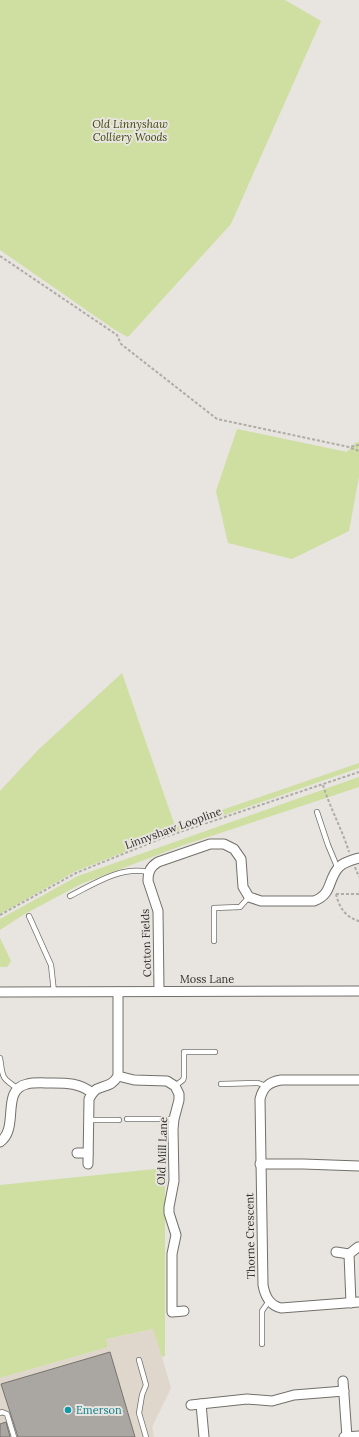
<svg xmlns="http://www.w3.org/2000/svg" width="359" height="1437" font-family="Lora,serif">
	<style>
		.built { fill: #e0d7cc }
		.green { fill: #cedfa1 }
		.building { fill: #aaa6a1; stroke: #77736f }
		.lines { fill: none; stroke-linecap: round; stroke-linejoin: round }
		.service-casing { stroke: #73706b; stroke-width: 6 }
		.minor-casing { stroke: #73706b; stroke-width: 11 }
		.path { stroke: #afaca8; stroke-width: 2; stroke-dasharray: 3 2; stroke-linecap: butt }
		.service { stroke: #fff; stroke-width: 4.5 }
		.minor { stroke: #fff; stroke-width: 9 }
		.culture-dot { fill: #0f9aa8; stroke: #e8e4df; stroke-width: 1.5 }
		.labels { text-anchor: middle; stroke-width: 4; stroke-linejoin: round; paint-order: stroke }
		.park-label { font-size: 11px; font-style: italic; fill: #394506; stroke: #e8e4df }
		.street-label { font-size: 11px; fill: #312f2e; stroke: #e8e4df }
		.culture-label { font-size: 11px; fill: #0d838f; stroke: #e8e4df; text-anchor: start }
	</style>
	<rect width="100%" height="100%" fill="#e8e4df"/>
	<!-- built -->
	<polygon class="built" points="154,1329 171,1388 152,1427 154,1437 0,1437 0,1378 108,1347 106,1339"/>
	<!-- green -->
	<g class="green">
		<polygon points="0,0 285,0 321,21 231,224 128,337 115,330 0,250"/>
		<polygon points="237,429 347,452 355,443 359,442 359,477 349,531 292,559 228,543 216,491"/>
		<polygon points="122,673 175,826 359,763 359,768 176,832 76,871 0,914 0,791 38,750"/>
		<polygon points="359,777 359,787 181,846 81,884 23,915 0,930 0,919 78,876"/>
		<polygon points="0,938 11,961 7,967 0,967"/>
		<polygon points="165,1168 165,1356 162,1357 153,1329 106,1339 108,1347 0,1378 0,1185"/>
	</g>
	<!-- building -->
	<g class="building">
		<polygon points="110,1352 135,1437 18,1437 1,1384"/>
		<polygon points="6,1422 10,1437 0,1437 0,1424"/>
	</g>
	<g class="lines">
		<!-- service casing -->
		<g class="service-casing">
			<g id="service">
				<polyline points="317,812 328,845 338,869"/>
				<path d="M70 896C94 884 120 866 148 872"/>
				<polyline points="29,916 51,965 54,992"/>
				<polyline points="214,941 214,908 240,907 249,897"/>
				<path d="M0 1058C3 1076 0 1077 17 1088"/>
				<polyline points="221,1084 258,1083 266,1086"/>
				<polyline points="175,1086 183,1080 184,1077 184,1052 215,1052"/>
				<polyline points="127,1119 174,1119"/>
				<polyline points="88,1120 119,1120"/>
				<polyline points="262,1344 262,1311 269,1301"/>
				<polyline points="139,1360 146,1385 142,1395 139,1413 146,1437"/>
				<polyline points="0,1413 2,1412 7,1414 14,1437"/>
			</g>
		</g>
		<!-- minor casing -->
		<g class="minor-casing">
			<g id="minor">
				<path d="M159 991 158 911 148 881C148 872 150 867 158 862L210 844H224L234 849 241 859 243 887 249 897 261 901H314C333 894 327 880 339 867 344 862 352 860 359 858"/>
				<polyline points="0,992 359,991"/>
				<polyline points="118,1076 134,1080 167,1081 175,1086 179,1094 179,1100 174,1119 173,1129 174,1181 169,1207 169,1213 176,1235 172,1254 172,1312 184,1311"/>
				<path d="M359 1080H281C269 1082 263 1087 260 1099L263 1285C265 1296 269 1305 281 1308L359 1302"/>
				<path d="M0 1142C20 1128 0 1090 27 1084 35 1082 44 1083 52 1083 67 1083 80 1083 92 1093"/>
				<polyline points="77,1153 88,1153"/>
				<path d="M88 1164 89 1099C91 1096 93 1091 97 1089 106 1085 112 1086 118 1076V992"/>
				<polyline points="260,1164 303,1164 359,1166"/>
				<polyline points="336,1252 349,1254 358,1247"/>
				<polyline points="349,1254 351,1303"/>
				<polyline points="343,1381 347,1437"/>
				<polyline points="201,1404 204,1437"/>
				<polyline points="191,1405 247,1399 272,1401 294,1395 344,1391"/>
				<polyline points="344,1437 359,1436"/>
			</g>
		</g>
		<!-- path -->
		<g class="path">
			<polyline points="0,256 117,335 121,344 217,419 349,447 359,445"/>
			<polyline points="351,448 359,451"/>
			<path d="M323 785C330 808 342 829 349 852"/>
			<polyline points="355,867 359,877"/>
			<path d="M336 894C339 907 345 917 359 921"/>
			<polyline points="336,894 359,894"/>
			<polyline points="0,915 76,873 165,837 359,772"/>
		</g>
		<!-- service -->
		<use href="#service" class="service"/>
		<!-- minor -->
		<use href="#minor" class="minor"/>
	</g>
	<!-- markers -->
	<circle class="culture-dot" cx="68" cy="1410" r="4"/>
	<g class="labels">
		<!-- park labels -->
		<g class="park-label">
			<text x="130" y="128">Old Linnyshaw<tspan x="130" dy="13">Colliery Woods</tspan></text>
		</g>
		<!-- street labels -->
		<g class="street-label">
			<text transform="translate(173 828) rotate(-20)" y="4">Linnyshaw Loopline</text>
			<text transform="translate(146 943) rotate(-92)" y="4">Cotton Fields</text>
			<text x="207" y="983">Moss Lane</text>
			<text transform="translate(162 1151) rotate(-88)" y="4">Old Mill Lane</text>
			<text transform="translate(250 1236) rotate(-91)" y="4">Thorne Crescent</text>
		</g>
		<!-- culture labels -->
		<g class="culture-label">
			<text x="76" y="1414">Emerson</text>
		</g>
	</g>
</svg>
